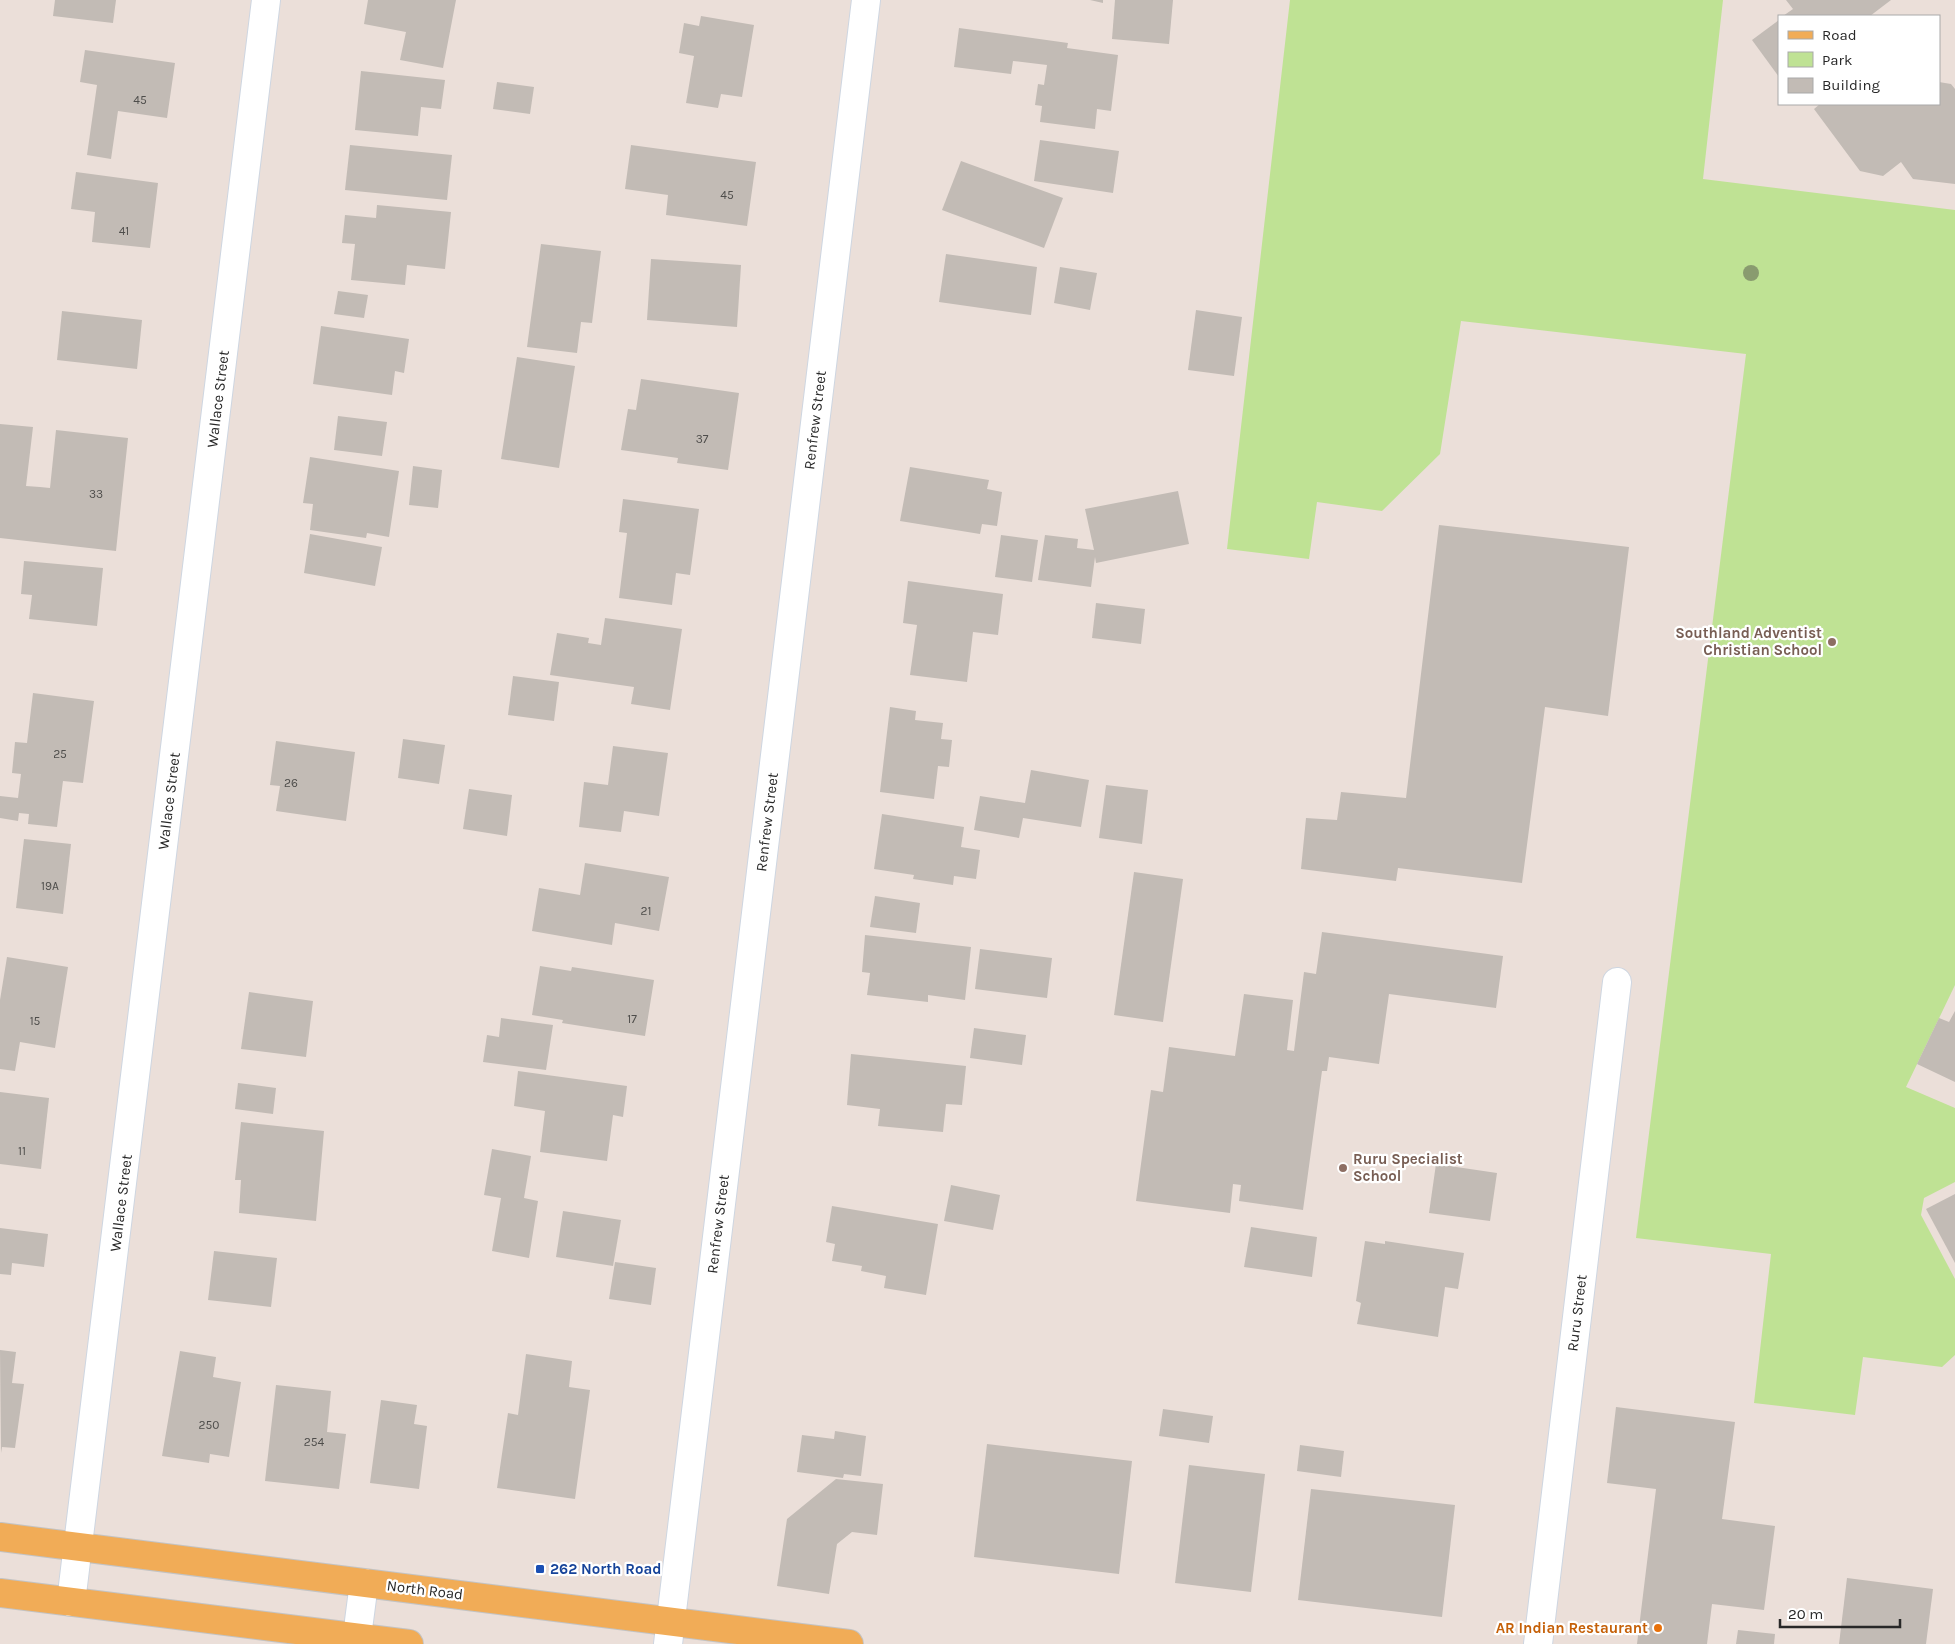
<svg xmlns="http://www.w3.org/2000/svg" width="1955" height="1644" font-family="Karla,sans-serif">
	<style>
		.green { fill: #bfe294 }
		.building { fill: #c2bbb5 }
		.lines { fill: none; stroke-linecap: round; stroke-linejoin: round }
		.minor-casing { stroke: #ced6e1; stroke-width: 30 }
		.primary-casing { stroke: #c3c3c3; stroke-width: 30 }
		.minor { stroke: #fff; stroke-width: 28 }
		.primary { stroke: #f1ac57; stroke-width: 28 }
		.tree { fill: #899b6f }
		.education-dot { fill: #8d6e63; stroke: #fff; stroke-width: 2 }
		.transit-dot { fill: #1a4fb4; stroke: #fff; stroke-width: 2 }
		.food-dot { fill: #e8710a; stroke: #fff; stroke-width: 2 }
		.labels { text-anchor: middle; stroke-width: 4.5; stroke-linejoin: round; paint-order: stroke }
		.number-label { font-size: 12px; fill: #4e4d4b }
		.street-label { font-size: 15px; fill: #282828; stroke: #fff }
		.education-label { font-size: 15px; font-weight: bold; fill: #785e54; stroke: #fff; text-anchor: end }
		.transit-label { font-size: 15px; font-weight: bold; fill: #164399; stroke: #fff; text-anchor: start }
		.food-label { font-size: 15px; font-weight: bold; fill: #c56008; stroke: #fff; text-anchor: end }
	</style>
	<rect width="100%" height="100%" fill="#ebdfd9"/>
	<!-- green -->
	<polygon class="green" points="1290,0 1723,0 1703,179 1955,210 1955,985 1906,1087 1955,1108 1955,1182 1924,1198 1921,1215 1955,1279 1955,1355 1942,1367 1863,1357 1855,1415 1754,1403 1771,1254 1636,1238 1746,354 1461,321 1440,454 1382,511 1317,502 1309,559 1227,549"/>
	<!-- building -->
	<g class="building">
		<polygon points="55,0 116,0 113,23 53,16"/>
		<polygon points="368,0 456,0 443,68 400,60 406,32 364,24"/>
		<polygon points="1090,0 1103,0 1103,3"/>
		<polygon points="1115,0 1173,0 1169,44 1112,39"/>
		<polygon points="1786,0 1891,0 1870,16 1783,16 1793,9"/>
		<polygon points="701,16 754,25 742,97 721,94 718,108 686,103 694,56 679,53 684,23 699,26"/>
		<polygon points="1779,20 1779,77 1752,40"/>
		<polygon points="959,28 1068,43 1067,48 1118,55 1111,111 1097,109 1095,129 1040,122 1042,106 1035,105 1038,84 1044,85 1047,65 1013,61 1011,74 954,67"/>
		<polygon points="85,50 175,63 167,118 118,111 111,159 87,155 97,85 80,82"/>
		<polygon points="361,71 445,80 441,109 421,107 418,136 355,130"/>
		<polygon points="497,82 534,87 530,114 493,109"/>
		<polygon points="1939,82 1951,84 1955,89 1955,184 1913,179 1901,162 1883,176 1860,171 1814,109 1820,104 1939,104"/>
		<polygon points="1040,140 1119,151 1113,193 1034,181"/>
		<polygon points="350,145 452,155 447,200 345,190"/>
		<polygon points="631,145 756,162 747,226 666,215 668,195 625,189"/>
		<polygon points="961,161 1063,198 1044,248 942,210"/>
		<polygon points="76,172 158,183 150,248 92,242 95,212 71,209"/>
		<polygon points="377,205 451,212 445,269 407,265 405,285 351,280 355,244 342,243 345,215 376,218"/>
		<polygon points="541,244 601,251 592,323 581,322 577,353 527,347"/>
		<polygon points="946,254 1037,267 1031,315 939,302"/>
		<polygon points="651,259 741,265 737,327 647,320"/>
		<polygon points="1060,267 1097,273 1090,310 1054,303"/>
		<polygon points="338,291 368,295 364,318 334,314"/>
		<polygon points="1196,310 1242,317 1234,376 1188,370"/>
		<polygon points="62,311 142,320 137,369 57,360"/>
		<polygon points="321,326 409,339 404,373 395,371 392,395 313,384"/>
		<polygon points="517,357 575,366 559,468 501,459"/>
		<polygon points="641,379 739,393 728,470 677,463 678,458 621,450 628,409 636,410"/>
		<polygon points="338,416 387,422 382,456 334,450"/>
		<polygon points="0,424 33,427 26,486 40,487 50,488 56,430 128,438 116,551 0,538"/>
		<polygon points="310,457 399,471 389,537 367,533 366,538 310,530 313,504 303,503"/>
		<polygon points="413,466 442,470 438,508 409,505"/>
		<polygon points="910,467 989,480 987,489 1002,492 997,526 982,524 980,534 900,521"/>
		<polygon points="1178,491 1189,544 1096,563 1095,557 1091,587 1038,580 1045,535 1078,539 1077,548 1094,550 1085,509"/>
		<polygon points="623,499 699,509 690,575 676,573 672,605 619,598 627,533 619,532"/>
		<polygon points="1439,525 1629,547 1608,716 1545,707 1522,883 1398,868 1396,881 1301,869 1306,818 1337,820 1341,792 1406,798"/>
		<polygon points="310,534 382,547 375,586 304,573"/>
		<polygon points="1001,535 1038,540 1032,582 995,577"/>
		<polygon points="24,561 103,568 97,626 29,619 32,595 21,594"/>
		<polygon points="908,581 1003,594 998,635 973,632 967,682 910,675 917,625 903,623"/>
		<polygon points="1096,603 1145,609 1141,644 1092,638"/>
		<polygon points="605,618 682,629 670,710 631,704 634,687 550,675 557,633 589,638 588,643 601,645"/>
		<polygon points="513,676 559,682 554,721 508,715"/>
		<polygon points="33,693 94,701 83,783 63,781 57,827 28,824 29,814 19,813 18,821 0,818 0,796 18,798 21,774 12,773 15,742 27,743"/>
		<polygon points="890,707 916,711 915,720 943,723 941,739 952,740 949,767 938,766 934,799 880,792"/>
		<polygon points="403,739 445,745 439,784 398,778"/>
		<polygon points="276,741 355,752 346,821 276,811 280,786 270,785"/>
		<polygon points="613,746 668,753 659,816 624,811 621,832 579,827 584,782 608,785"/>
		<polygon points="1031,770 1089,780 1081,827 1023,818 1019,838 974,830 980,796 1025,803"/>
		<polygon points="1106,785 1148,790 1142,844 1099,838"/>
		<polygon points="469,789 512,795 507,836 463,829"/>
		<polygon points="882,814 964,827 961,847 980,850 976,879 954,876 953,885 913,879 914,875 874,869"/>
		<polygon points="24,839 71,844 63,914 16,908"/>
		<polygon points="585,863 669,877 659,931 615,923 612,945 532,931 539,888 580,895"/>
		<polygon points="1134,872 1183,879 1163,1022 1114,1015"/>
		<polygon points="875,896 920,903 916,933 870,927"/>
		<polygon points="1322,932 1503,956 1496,1008 1389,994 1379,1064 1329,1057 1327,1071 1322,1071 1303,1210 1239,1201 1241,1185 1233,1184 1230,1213 1136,1201 1151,1090 1163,1092 1169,1047 1235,1056 1244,994 1293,1000 1287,1050 1294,1051 1304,972 1316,974"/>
		<polygon points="865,935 971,947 965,1000 928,995 928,1002 867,995 870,973 862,972"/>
		<polygon points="980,949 1052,958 1047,998 975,989"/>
		<polygon points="7,957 68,967 55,1048 20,1042 15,1071 0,1069 0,1000"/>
		<polygon points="540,966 571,971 572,967 654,980 645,1036 562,1023 563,1020 532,1015"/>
		<polygon points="249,992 313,1001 306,1057 241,1049"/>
		<polygon points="1955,1011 1955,1082 1917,1064 1939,1018 1949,1022"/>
		<polygon points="501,1018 553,1025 546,1070 483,1062 487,1035 499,1037"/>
		<polygon points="974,1028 1026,1035 1022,1065 970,1058"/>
		<polygon points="851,1054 966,1066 962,1105 946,1104 943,1132 878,1126 880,1109 847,1105"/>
		<polygon points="518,1071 627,1086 623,1117 613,1115 607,1161 540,1152 545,1111 514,1106"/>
		<polygon points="238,1083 276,1088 273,1114 235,1109"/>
		<polygon points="0,1092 49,1098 41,1169 0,1164"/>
		<polygon points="241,1122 324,1131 316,1221 239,1213 241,1180 235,1180"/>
		<polygon points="492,1149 531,1156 524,1198 538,1201 529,1258 492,1251 501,1198 484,1195"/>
		<polygon points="1436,1164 1497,1173 1490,1221 1429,1213"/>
		<polygon points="951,1185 1000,1195 993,1230 944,1221"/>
		<polygon points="1955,1194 1955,1263 1926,1209"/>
		<polygon points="832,1206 938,1224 926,1295 884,1288 886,1276 861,1271 862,1266 832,1261 835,1244 826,1242"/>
		<polygon points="563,1211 621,1220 613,1266 556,1257"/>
		<polygon points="1251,1227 1317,1237 1312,1277 1244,1267"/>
		<polygon points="0,1228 48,1234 44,1267 12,1263 11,1275 0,1274"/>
		<polygon points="1365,1241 1385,1244 1385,1241 1464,1253 1458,1289 1445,1287 1438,1337 1357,1324 1361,1303 1356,1301"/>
		<polygon points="214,1251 277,1258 271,1307 208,1300"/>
		<polygon points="615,1262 656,1268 651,1305 609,1299"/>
		<polygon points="0,1350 16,1352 12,1383 24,1384 15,1448 2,1447 1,1453"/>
		<polygon points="180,1351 216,1357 213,1377 241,1382 229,1457 210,1454 209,1463 162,1456"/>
		<polygon points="526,1354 572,1361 569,1387 590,1390 575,1499 497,1488 508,1413 518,1415"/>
		<polygon points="276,1385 331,1391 327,1432 346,1434 339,1489 265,1481"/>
		<polygon points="381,1400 417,1405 414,1424 427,1426 419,1489 370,1483"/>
		<polygon points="1616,1407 1735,1422 1722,1519 1775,1526 1764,1610 1712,1604 1707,1644 1637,1644 1656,1489 1607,1483"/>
		<polygon points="1163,1409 1213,1416 1209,1443 1159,1436"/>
		<polygon points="835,1431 866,1436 861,1476 844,1474 843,1478 797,1472 802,1435 834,1439"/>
		<polygon points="987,1444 1132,1461 1119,1574 974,1557"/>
		<polygon points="1300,1445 1344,1451 1341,1477 1297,1471"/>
		<polygon points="1189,1465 1265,1474 1251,1592 1175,1583"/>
		<polygon points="836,1479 883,1484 877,1535 852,1532 837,1544 829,1594 777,1586 787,1519"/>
		<polygon points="1311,1489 1455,1505 1442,1617 1298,1600"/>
		<polygon points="1847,1578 1933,1589 1926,1644 1839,1644"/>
		<polygon points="1738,1630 1775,1634 1774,1644 1736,1644"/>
	</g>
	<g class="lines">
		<!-- minor casing -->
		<g class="minor-casing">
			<g id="minor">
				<polyline points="71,1602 266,0"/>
				<polyline points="356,1644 364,1583"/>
				<polyline points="668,1644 866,0"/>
				<polyline points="1538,1644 1617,982"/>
			</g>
		</g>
		<!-- primary casing -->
		<g class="primary-casing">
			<g id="primary">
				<polyline points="0,1537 849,1644"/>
				<polyline points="0,1593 409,1644"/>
			</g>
		</g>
		<!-- minor -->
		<use href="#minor" class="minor"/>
		<!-- primary -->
		<use href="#primary" class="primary"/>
	</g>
	<!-- trees -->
	<circle class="tree" cx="1751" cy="273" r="8"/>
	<!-- markers -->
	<g class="education-dot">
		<circle cx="1832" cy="642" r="5"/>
		<circle cx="1343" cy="1168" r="5"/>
	</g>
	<rect class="transit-dot" x="535" y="1564" width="10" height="10" rx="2.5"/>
	<circle class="food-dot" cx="1658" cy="1628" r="5"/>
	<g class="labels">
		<!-- number labels -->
		<g class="number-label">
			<text x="140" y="104">45</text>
			<text x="727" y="199">45</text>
			<text x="124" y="235">41</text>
			<text x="702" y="443">37</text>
			<text x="96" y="498">33</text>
			<text x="60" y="758">25</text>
			<text x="291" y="787">26</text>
			<text x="50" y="890">19A</text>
			<text x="646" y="915">21</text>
			<text x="632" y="1023">17</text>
			<text x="35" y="1025">15</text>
			<text x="22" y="1155">11</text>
			<text x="209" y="1429">250</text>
			<text x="314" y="1446">254</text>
		</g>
		<!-- street labels -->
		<g class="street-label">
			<text transform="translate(218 399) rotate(-83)" y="5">Wallace Street</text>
			<text transform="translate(815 420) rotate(-83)" y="5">Renfrew Street</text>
			<text transform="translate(169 801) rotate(-83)" y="5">Wallace Street</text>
			<text transform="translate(767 822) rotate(-83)" y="5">Renfrew Street</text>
			<text transform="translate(121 1203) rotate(-83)" y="5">Wallace Street</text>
			<text transform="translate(718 1224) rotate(-83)" y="5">Renfrew Street</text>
			<text transform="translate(1577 1313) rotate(-83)" y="5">Ruru Street</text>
			<text transform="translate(425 1590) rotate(7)" y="5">North Road</text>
		</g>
		<!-- education labels -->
		<g class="education-label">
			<text x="1822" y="638">Southland Adventist<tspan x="1822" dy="17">Christian School</tspan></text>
			<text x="1353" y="1164" text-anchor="start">Ruru Specialist<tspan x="1353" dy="17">School</tspan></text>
		</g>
		<!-- transit labels -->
		<g class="transit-label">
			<text x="550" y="1574">262 North Road</text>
		</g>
		<!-- food labels -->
		<g class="food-label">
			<text x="1648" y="1633">AR Indian Restaurant</text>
		</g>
	</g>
	<!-- legend -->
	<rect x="1778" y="15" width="162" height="90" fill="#ffffff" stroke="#a9a9a9"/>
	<rect x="1788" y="31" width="25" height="8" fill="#f1ac57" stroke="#a9a9a9"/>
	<text x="1822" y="40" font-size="15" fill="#282828">Road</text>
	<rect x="1788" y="52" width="25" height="15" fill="#bfe294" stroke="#a9a9a9"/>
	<text x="1822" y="65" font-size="15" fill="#282828">Park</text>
	<rect x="1788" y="78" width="25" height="15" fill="#c2bbb5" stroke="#a9a9a9"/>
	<text x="1822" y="90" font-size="15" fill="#282828">Building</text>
	<!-- scale -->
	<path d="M1780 1619v8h120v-8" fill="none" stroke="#282828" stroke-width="2.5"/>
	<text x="1788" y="1619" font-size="15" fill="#282828" stroke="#ffffff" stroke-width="4" paint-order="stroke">20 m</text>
</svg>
